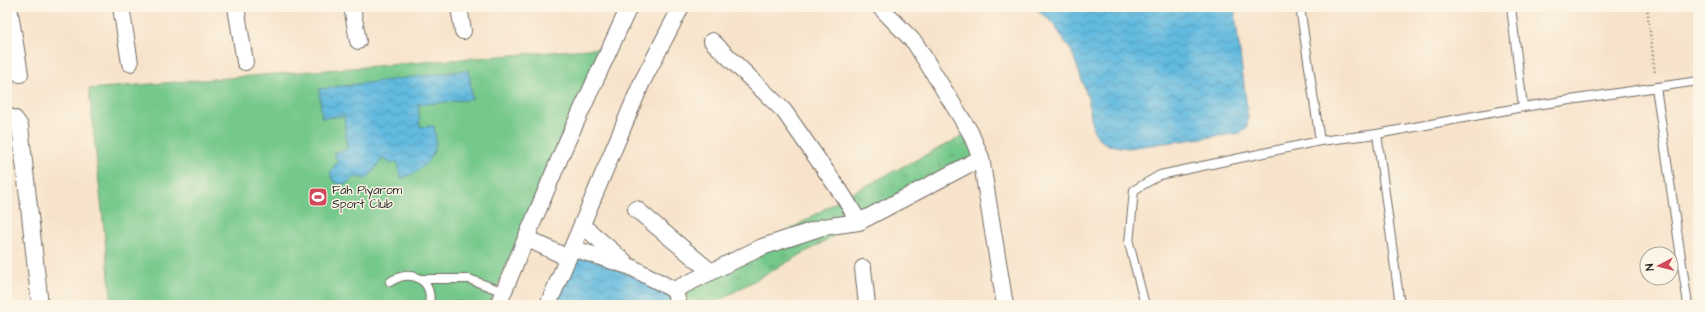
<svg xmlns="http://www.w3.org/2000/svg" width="1705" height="312" font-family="'Architects Daughter',sans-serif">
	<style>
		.park { fill: url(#park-tufts); stroke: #507a5b }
		.pitch { fill: #75c88b; stroke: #507a5b }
		.water { fill: url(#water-waves); stroke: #467285 }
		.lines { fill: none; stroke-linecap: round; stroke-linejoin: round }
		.service-casing { stroke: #726b63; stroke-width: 10 }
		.minor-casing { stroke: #726b63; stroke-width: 18 }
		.path { stroke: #726b63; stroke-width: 2.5; stroke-dasharray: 1 3; stroke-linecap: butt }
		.service { stroke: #fff; stroke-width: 8 }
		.minor { stroke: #fff; stroke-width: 16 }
		.labels { text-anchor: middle; stroke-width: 3; stroke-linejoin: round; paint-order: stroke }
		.poi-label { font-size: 12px; fill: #2b2b2b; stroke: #fcf5e5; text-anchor: start }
	</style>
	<defs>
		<pattern id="park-tufts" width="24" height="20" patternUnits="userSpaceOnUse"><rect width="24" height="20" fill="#75c88b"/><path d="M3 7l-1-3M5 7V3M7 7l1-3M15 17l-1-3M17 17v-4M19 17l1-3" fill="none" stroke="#60a372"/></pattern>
		<pattern id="water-waves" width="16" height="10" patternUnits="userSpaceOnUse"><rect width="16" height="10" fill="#62badf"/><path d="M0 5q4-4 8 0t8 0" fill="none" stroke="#5197b5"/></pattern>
	</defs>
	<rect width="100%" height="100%" fill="#fcf5e5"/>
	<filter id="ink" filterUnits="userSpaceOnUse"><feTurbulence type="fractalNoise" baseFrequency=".025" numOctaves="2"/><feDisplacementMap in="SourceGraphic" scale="8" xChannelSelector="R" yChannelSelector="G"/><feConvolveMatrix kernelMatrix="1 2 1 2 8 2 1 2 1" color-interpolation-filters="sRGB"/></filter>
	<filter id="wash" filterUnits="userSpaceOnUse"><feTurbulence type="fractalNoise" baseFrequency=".012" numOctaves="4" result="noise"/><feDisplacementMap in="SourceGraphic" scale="16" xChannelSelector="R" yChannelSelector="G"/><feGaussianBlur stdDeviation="0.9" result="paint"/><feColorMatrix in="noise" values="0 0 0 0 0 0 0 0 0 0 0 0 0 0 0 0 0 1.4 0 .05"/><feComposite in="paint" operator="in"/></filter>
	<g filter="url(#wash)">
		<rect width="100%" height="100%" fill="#f7e3cb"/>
		<!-- park -->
		<polygon class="park" points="970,132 981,158 859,222 711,305 679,305 674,290 762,247 844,197"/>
		<!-- pitch -->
		<polygon class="pitch" points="600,48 489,305 112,305 89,89"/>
		<!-- water -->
		<g class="water">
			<polygon points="1034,7 1234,7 1248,116 1247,127 1240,133 1233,134 1127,148 1108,145 1099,139 1093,129 1088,98 1072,52 1053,23"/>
			<path d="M469 70 472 99 418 105 420 127 434 126C435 133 437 142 435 148 431 162 415 176 401 178L397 161 392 164 383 158 367 179 354 177C346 186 339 187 331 178V171L338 161 333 152 347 150 344 116 322 118 319 89Z"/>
			<polygon points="575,251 667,291 675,305 554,305"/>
		</g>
	</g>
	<g filter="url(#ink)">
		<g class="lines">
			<!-- service casing -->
			<g class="service-casing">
				<g id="service">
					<polyline points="1300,7 1320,141 1377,134 1523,107 1698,81"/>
					<polyline points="1511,7 1523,107"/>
					<polyline points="1656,87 1688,305"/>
					<polyline points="1377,134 1400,305"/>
					<polyline points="420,279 469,279 504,292"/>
					<path d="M390 282C410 268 434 279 429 305"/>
					<polyline points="456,305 476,305"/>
					<polyline points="1145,305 1129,243 1134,190 1160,175 1320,141"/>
				</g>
			</g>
			<!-- minor casing -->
			<g class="minor-casing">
				<g id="minor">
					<polyline points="9,7 20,74"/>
					<polyline points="121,7 130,63"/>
					<polyline points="236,7 245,62"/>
					<polyline points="352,7 358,41"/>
					<polyline points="459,7 463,31"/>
					<polyline points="880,7 915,43 970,132 981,158"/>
					<polyline points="712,41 784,111 844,197 859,222"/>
					<polyline points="7,116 15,119 20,126 40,305"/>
					<polyline points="636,209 711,272"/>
					<polyline points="582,225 625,262"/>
					<polyline points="526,238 568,258"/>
					<polyline points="572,248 631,267 674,290 762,247 823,227 859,222 981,158 1005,305"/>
					<polyline points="863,268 867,305"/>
					<polyline points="674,290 679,305"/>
					<polyline points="498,305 564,148 629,7"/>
					<polyline points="548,305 642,82 681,7"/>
				</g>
			</g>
			<!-- path -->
			<polyline class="path" points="1647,7 1655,74"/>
			<!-- service -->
			<use href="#service" class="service"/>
			<!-- minor -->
			<use href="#minor" class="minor"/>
		</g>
	</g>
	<!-- icons -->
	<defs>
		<g id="stadium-square" transform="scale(1)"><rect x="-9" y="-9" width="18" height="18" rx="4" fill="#d1495b" stroke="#fcf5e5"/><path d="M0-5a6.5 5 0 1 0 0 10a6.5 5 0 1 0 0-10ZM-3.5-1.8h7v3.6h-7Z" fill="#fff"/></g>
	</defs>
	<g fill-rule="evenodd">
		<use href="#stadium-square" x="318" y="197"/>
	</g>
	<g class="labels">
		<!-- poi labels -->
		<g class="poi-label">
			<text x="332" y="194">Fah Piyarom<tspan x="332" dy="14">Sport Club</tspan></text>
		</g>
	</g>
	<!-- margin -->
	<rect width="1705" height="312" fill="none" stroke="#fcf5e5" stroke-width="24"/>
	<!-- north arrow -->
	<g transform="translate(1659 266) rotate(263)"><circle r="19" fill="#fcf5e5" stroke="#a8a49b"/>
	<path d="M0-3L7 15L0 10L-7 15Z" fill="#d1495b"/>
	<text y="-6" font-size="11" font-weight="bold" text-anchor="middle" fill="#2b2b2b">N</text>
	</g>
</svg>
